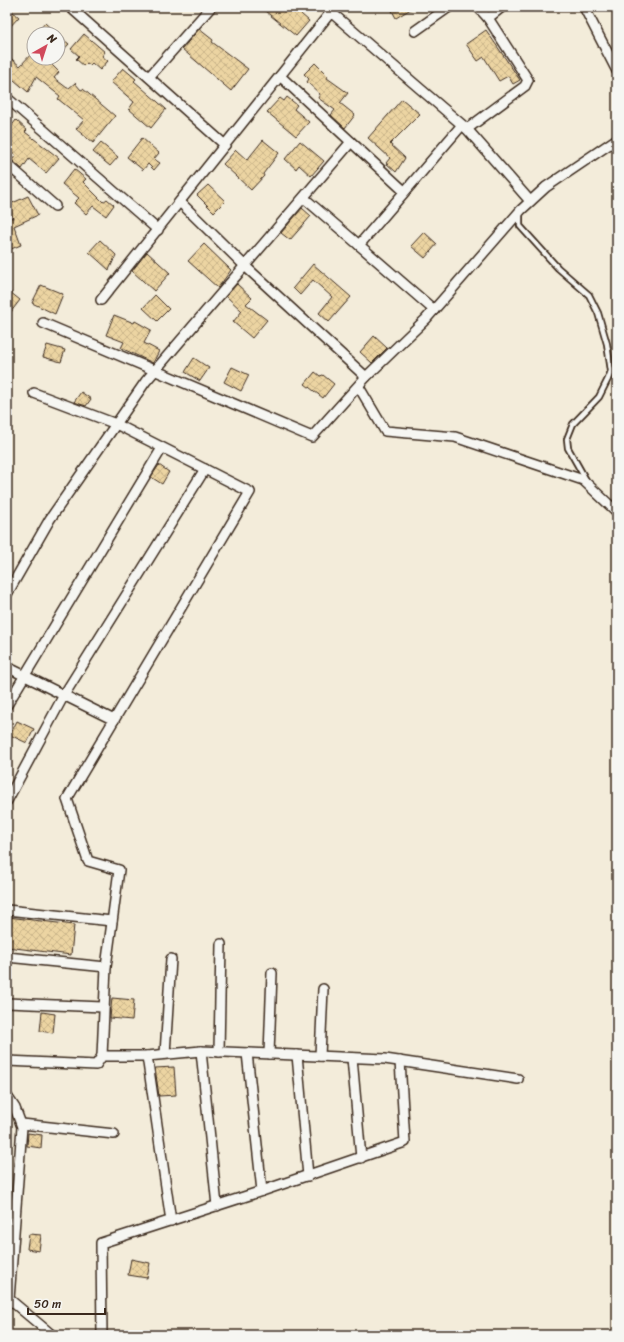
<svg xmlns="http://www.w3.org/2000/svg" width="624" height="1342" font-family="Sriracha,sans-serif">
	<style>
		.building { fill: url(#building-cross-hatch); stroke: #3b2a1e }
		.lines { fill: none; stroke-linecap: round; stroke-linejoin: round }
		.lane-casing { stroke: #3b2a1e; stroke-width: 8 }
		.street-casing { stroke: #3b2a1e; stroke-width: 12 }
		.lane { stroke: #f6f6f2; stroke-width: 4.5 }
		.street { stroke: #f6f6f2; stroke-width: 9 }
	</style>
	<defs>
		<pattern id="building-cross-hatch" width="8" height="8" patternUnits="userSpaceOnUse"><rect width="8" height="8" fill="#ecd4a2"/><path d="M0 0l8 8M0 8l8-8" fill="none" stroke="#cbb68b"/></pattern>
	</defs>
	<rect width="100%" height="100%" fill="#f3ecda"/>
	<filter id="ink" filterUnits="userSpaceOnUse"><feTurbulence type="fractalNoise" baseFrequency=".025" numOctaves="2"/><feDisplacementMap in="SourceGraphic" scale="8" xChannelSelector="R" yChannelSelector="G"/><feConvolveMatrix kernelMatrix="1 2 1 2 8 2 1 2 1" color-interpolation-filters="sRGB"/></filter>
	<g filter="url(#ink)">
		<!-- building -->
		<g class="building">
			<polygon points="7,7 19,17 7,30"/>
			<polygon points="260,7 293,7 309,21 296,36"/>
			<polygon points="390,7 414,7 396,18"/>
			<polygon points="45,23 57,34 36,34"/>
			<polygon points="199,29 213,40 212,42 248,69 231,91 182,49"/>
			<polygon points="486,30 520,80 513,84 508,76 499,81 484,57 478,61 466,44"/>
			<polygon points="84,34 105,52 102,56 108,61 100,70 92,63 90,65 87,63 84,66 76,59 79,56 71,49"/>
			<polygon points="58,35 69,44 58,56"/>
			<polygon points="34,51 34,58 56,58 51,64 59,72 54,78 67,88 69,88 75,83 81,90 83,89 115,116 93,143 76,129 84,120 58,99 60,96 36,77 28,92 7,74 7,55 20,66"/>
			<polygon points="315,63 328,76 327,78 348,93 340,103 355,115 345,128 331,115 335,110 318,98 320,94 307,82 309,79 304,74"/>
			<polygon points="123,68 136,79 134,81 166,109 151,128 129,109 134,102 111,82"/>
			<polygon points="287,97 297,105 294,109 309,122 296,136 267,112 280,98 284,101"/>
			<polygon points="402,99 420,114 390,144 405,158 396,172 386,163 390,158 368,138"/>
			<polygon points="16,120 27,130 25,132 59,158 46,173 29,159 22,169 12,160 16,155 7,148 7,132"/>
			<polygon points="142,138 159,153 154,159 160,163 154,170 148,164 143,170 127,157"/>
			<polygon points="263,140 279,153 263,174 264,176 251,190 223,164 236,150 247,160"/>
			<polygon points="300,141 324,161 311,176 299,165 296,169 285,159"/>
			<polygon points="101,143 118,157 110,166 93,152"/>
			<polygon points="74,169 86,179 83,182 103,202 107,199 114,205 106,216 93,206 86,214 74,203 79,198 62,184"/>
			<polygon points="208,185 225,201 214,212 197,195"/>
			<polygon points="28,196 38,215 14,226 21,245 11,249 7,240 7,210 11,218 13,218 8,205"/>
			<polygon points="302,208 311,216 290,240 281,233"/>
			<polygon points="424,232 437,244 425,258 411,246"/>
			<polygon points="100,240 116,255 109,270 89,252"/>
			<polygon points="204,244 231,270 218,288 188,261"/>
			<polygon points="147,252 170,273 154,291 132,271"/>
			<polygon points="313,264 351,297 329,322 319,313 332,297 313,280 300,295 293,288"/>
			<polygon points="237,284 252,298 246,304 267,320 252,338 233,322 242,311 226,296"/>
			<polygon points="41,285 63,294 55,314 32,303"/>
			<polygon points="10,292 20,300 7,317 7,296"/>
			<polygon points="155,295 169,309 157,321 143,308"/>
			<polygon points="114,315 134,323 135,321 151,330 144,343 159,351 153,363 121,348 124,342 106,335"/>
			<polygon points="374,336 387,348 372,363 360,352"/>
			<polygon points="47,345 65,350 61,362 43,357"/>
			<polygon points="194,358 209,368 200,381 185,372"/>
			<polygon points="232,367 249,375 241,391 224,382"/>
			<polygon points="315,372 320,376 323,375 334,384 323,398 305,384"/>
			<polygon points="81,392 91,399 86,406 74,402"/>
			<polygon points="159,465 169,472 162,484 151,477"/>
			<polygon points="17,721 34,729 27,743 10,735"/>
			<polygon points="8,917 74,925 71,955 7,947"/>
			<polygon points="112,998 134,1000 132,1020 110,1018"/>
			<polygon points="42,1012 55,1014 53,1033 40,1031"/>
			<polygon points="174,1067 176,1095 159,1096 155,1068"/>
			<polygon points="28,1133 42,1135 41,1148 27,1146"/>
			<polygon points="29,1234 41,1235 39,1251 27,1249"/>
			<polygon points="131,1259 150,1263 147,1278 128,1275"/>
		</g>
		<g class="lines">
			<!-- lane casing -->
			<g class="lane-casing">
				<polyline id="lane" points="520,213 520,226 558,268 589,295 598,313 607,344 611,371 608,379 599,397 573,424 567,439 568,448 586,480"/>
			</g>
			<!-- street casing -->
			<g class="street-casing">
				<g id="street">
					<polyline points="70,7 225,145"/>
					<polyline points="325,7 467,129 530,201"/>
					<polyline points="584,7 617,71"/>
					<polyline points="488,18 502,7"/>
					<polyline points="415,31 449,7"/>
					<polyline points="280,76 404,191"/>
					<polyline points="149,77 211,7"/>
					<polyline points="7,98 158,230"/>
					<polyline points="467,129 525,86 528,80 488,18 478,7"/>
					<polyline points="7,164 55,206"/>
					<polyline points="304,198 359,245"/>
					<polyline points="180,202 246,267 366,377"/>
					<polyline points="101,300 335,7"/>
					<polyline points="434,310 359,245 462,125"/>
					<polyline points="43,323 312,437 366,377 426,319 521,210 546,187 617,139"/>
					<polyline points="359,387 385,431 455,437 583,480 617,512"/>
					<polyline points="7,594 50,519 146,381 351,142"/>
					<polyline points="7,667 114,720 250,492 116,424 34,393"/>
					<polyline points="7,705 162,448"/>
					<polyline points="7,801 64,695 205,469"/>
					<polyline points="7,910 112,921"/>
					<polyline points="7,957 106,967"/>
					<polyline points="7,1003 103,1007"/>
					<polyline points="201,1051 217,1206"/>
					<polyline points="219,1052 221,944"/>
					<polyline points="165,1054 171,959"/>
					<polyline points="269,1054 272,973"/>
					<polyline points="297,1055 308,1176"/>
					<polyline points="102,1056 106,967 119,870 88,861 67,799 114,720"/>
					<polyline points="147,1056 171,1221"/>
					<polyline points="320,1056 323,989"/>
					<polyline points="352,1058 361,1158"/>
					<polyline points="7,1061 96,1065 102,1056 147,1056 201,1051 385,1059 518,1079"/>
					<polyline points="7,1096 15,1108 22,1127 9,1299 52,1335"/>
					<polyline points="22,1124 114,1134"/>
					<polyline points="262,1191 405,1142 400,1061"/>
					<polyline points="102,1335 101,1243 262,1191 247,1053"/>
				</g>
			</g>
			<!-- lane -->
			<use href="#lane" class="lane"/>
			<!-- street -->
			<use href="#street" class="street"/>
		</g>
	</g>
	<!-- margin -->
	<rect width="624" height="1342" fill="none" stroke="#f6f6f2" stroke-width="24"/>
	<rect x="12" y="12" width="600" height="1318" fill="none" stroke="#3b2a1e" stroke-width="1.5" filter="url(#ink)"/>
	<!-- north arrow -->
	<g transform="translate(46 46) rotate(39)"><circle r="19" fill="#f6f6f2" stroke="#aba49d"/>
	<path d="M0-3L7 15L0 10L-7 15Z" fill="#d1495b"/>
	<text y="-6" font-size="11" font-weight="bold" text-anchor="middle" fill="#3b2a1e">N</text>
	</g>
	<!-- scale -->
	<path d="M28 1308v6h77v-6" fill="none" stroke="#3b2a1e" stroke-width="2"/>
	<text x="34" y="1308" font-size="12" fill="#3b2a1e" stroke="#f6f6f2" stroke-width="3" paint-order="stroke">50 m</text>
</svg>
